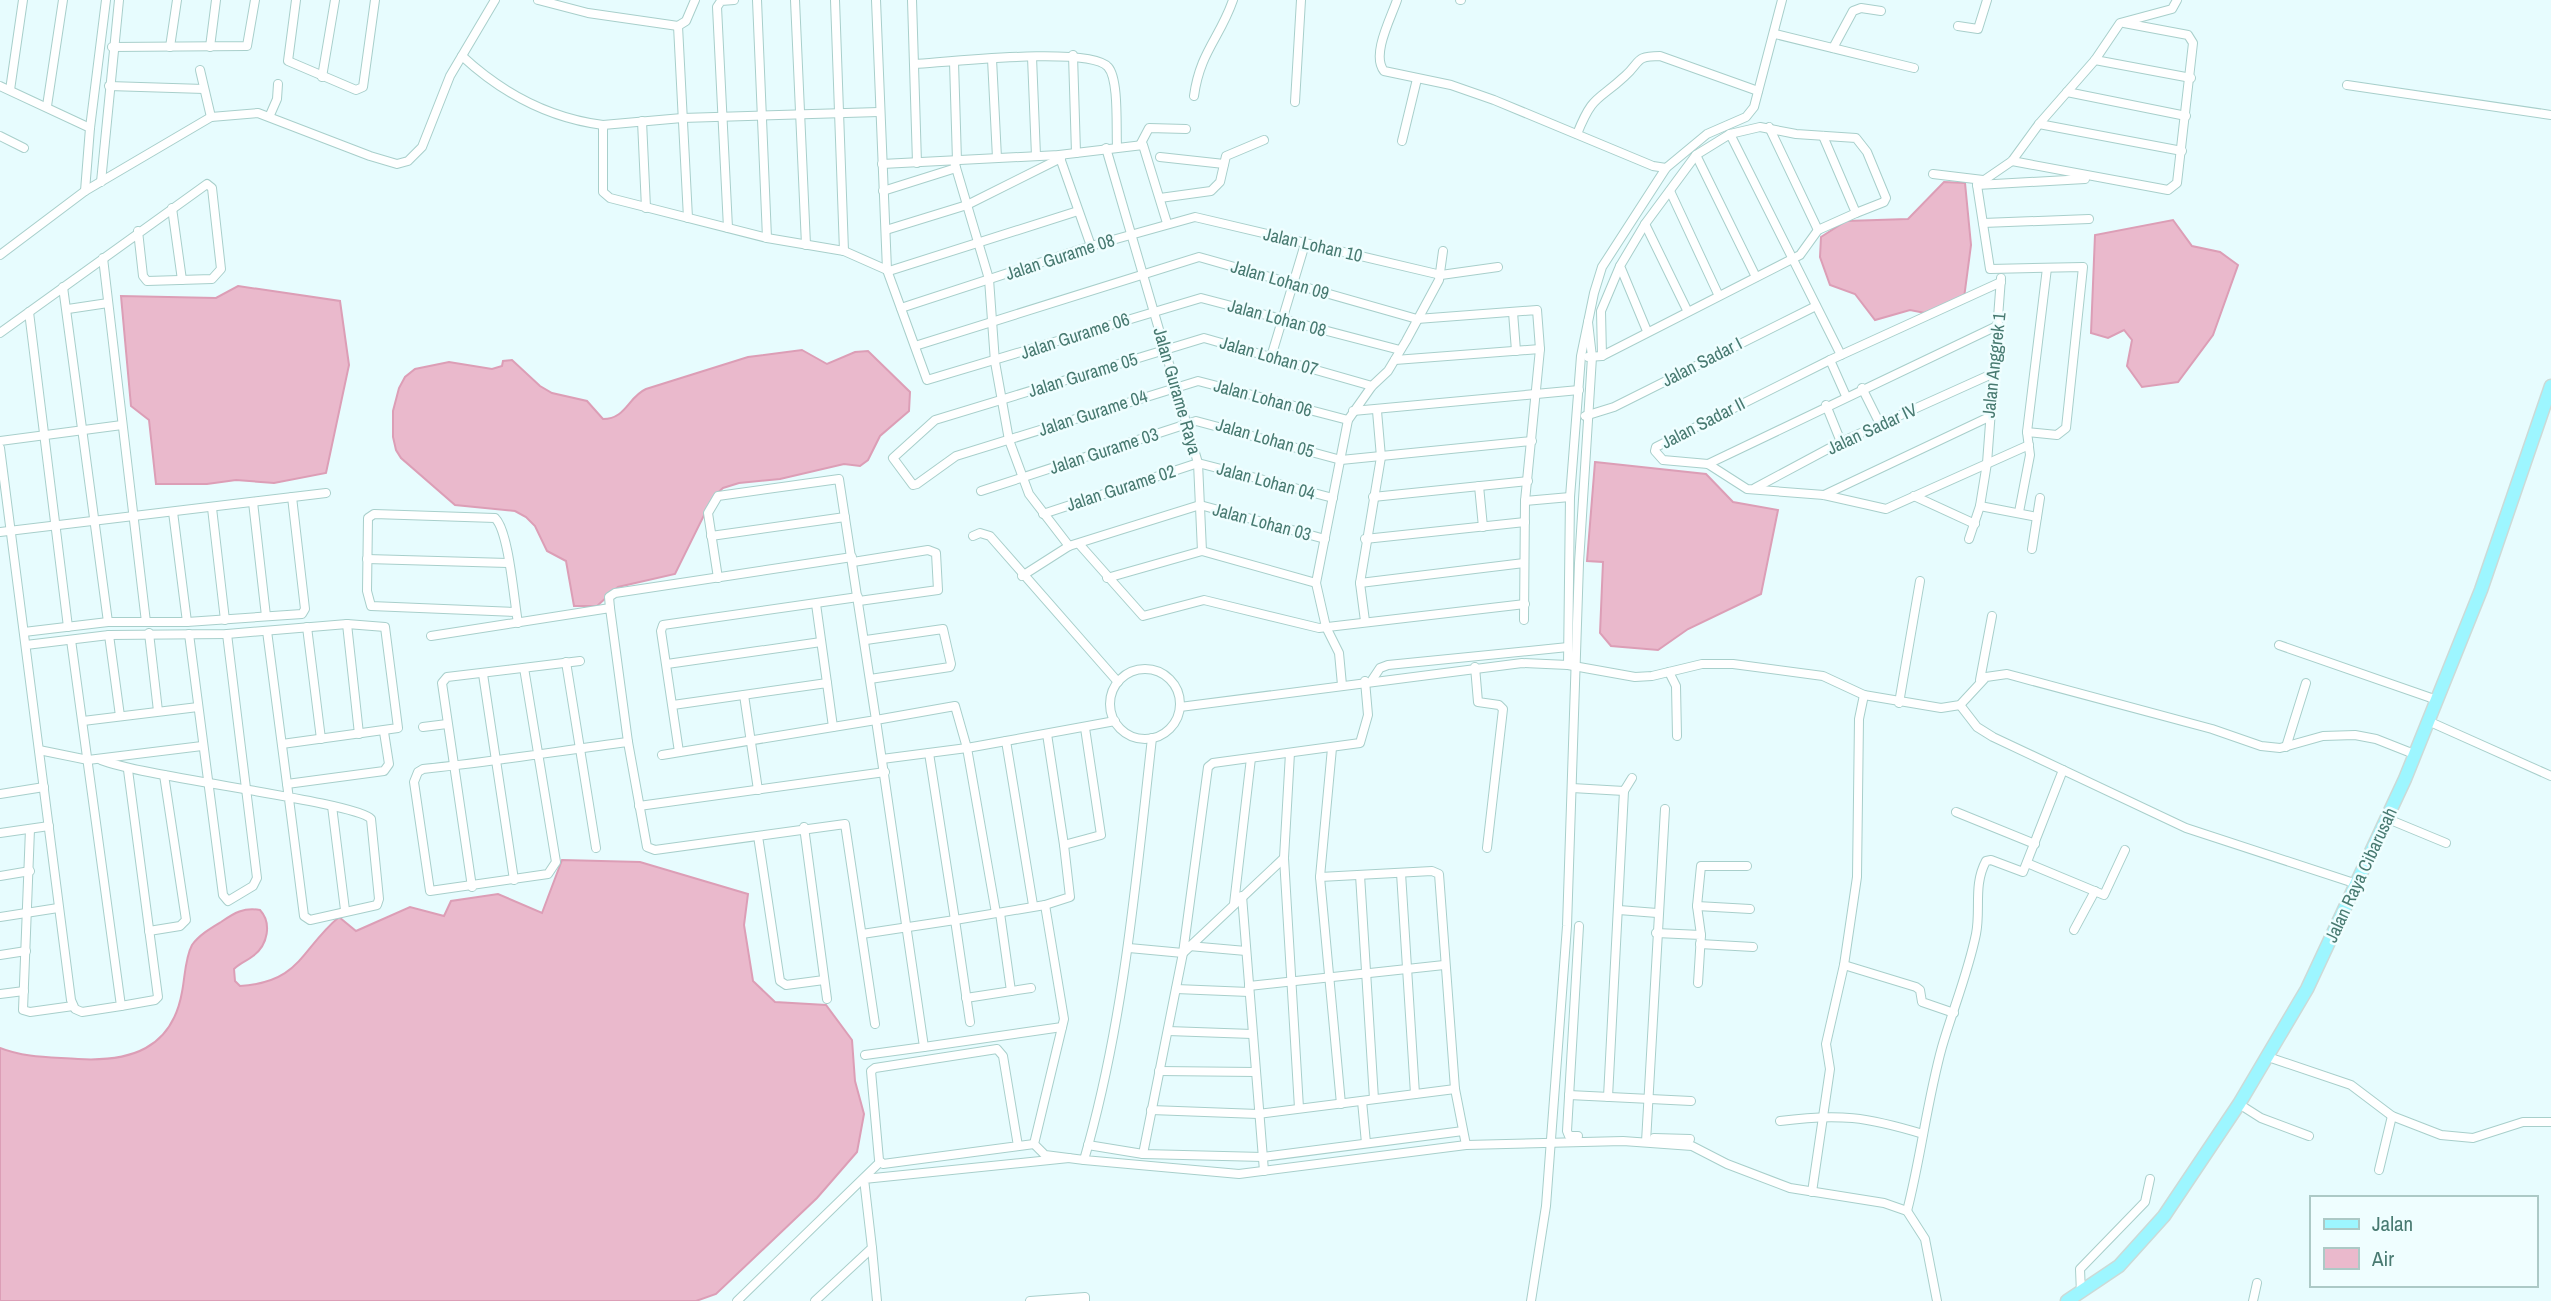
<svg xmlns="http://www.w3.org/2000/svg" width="2551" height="1301" font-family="'Archivo Narrow',sans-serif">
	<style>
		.water { fill: #eab9cc; stroke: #dc9eb6; stroke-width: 2 }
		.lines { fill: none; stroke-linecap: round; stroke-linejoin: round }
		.street-casing { stroke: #a8cfcb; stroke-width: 10 }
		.primary-casing { stroke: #ccdad7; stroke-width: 15 }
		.street { stroke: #fff; stroke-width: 8 }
		.primary { stroke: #9df6ff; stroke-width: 12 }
		.labels { text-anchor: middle; stroke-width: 5; stroke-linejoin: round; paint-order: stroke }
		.street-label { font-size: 18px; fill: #487a71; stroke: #effeff }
	</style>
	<rect width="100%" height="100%" fill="#e7fcfe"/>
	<!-- water -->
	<g class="water">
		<polygon points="1944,182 1965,183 1971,245 1964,298 1930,314 1910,310 1875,320 1855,294 1830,285 1820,257 1821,237 1846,221 1908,219"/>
		<polygon points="2173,220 2192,246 2220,252 2238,265 2213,335 2178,382 2142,387 2127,366 2132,340 2124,330 2108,338 2091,333 2095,235"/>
		<polygon points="238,286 340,301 349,365 326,473 274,483 236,480 207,484 156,484 149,420 131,406 121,296 216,298"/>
		<path d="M802 350 827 364 855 352 868 351 910 392 909 411 880 436 868 460 860 466 844 464 780 479 739 483 723 488 713 497 675 574 618 587 597 606H574L566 561 547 551 535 526 526 517 515 511 455 505 401 458 396 450 393 437V411L399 388 405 377 415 369 449 362 492 369 502 366 503 361 512 360 540 386 552 393 587 401 603 419C626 419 628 397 646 389L748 357Z"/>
		<polygon points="1595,462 1706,474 1733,502 1778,510 1761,594 1688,629 1658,650 1611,646 1600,633 1603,562 1587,561"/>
		<path d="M562 860 640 862 748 894 744 925 753 981 775 1002 826 1005 852 1040 855 1081 864 1114 857 1152 817 1198 716 1294 696 1301H0V1048C25 1058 51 1057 78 1059 130 1062 172 1049 182 992 185 977 185 958 192 945 199 935 211 928 221 922 234 913 244 907 260 910 272 923 268 945 253 956 247 961 240 963 234 969L235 981 240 986C301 982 300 950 339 917L356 931 410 907 444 916 451 901 498 894 542 913Z"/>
	</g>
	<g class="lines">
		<!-- street casing -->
		<g class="street-casing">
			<g id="street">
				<polyline points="296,0 288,61 356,90 363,87 375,0"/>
				<polyline points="538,0 588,13 678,26"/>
				<polyline points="757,0 767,238"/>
				<polyline points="795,0 806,245"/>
				<polyline points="835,0 844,251"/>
				<polyline points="876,0 887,270 927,380 1201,298 1400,350"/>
				<polyline points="912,0 917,163"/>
				<path d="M1397 0C1391 18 1371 55 1384 71L1451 85 1494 100 1653 166 1666 168"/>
				<polyline points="1460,0 1461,0"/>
				<polyline points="1958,26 1978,29 1987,0"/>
				<polyline points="1775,34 1914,68"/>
				<polyline points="112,47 247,46 255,0"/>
				<polyline points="170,47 177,0"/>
				<polyline points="210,47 216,0"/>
				<polyline points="1833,48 1853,11 1861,8 1881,11"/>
				<polyline points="1073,55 1076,153"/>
				<path d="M462 56C502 93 548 118 603 125"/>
				<polyline points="1032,57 1036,156"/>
				<polyline points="992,59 997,158"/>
				<polyline points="2095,60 2191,78"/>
				<polyline points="954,62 957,161"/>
				<path d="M915 64C948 62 1090 46 1108 67 1119 79 1116 128 1117 146"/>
				<polyline points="200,70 211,117"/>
				<polyline points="322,77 335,0"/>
				<polyline points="2347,85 2551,115"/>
				<polyline points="0,86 90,128"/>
				<polyline points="109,86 204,89"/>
				<polyline points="10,90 23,0"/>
				<polyline points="2067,92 2186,116"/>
				<path d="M1194 96C1200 52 1220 38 1233 0"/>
				<polyline points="1295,102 1301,0"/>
				<polyline points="47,106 63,0"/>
				<polyline points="879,112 682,118 603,125 603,192 610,198 767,238 844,251 887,270"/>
				<polyline points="270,115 277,99 278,84"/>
				<polyline points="642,121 646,208"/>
				<polyline points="2039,124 2182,151"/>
				<polyline points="1769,127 1818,230"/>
				<path d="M1577 134C1593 94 1597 102 1625 76 1641 62 1634 56 1660 56L1758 91"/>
				<polyline points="1730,134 1760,127 1796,134 1856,138 1867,152 1886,198 1884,202 1856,213"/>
				<polyline points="0,136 24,148"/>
				<polyline points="1402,141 1417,79"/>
				<polyline points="1140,145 1149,128 1186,129"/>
				<polyline points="1106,148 1198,463 1202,551"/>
				<polyline points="1059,155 1091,246"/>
				<polyline points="1696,155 1756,277"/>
				<polyline points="1160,157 1224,164"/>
				<polyline points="954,161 989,279 995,362 1009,440 1029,494 1069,546"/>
				<polyline points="2012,161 2168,190 2177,183 2193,43 2188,35 2124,23"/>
				<polyline points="882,164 1059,155 1143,145 1167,223"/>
				<polyline points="1933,174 1983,180"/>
				<polyline points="101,182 119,0"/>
				<polyline points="1977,185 2085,179"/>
				<polyline points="85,191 90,128 106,0"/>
				<polyline points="883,191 956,168"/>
				<polyline points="1670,191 1718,294"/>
				<polyline points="1160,198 1211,191 1220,182 1226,156 1264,140"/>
				<polyline points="172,208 182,280"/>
				<polyline points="688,218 678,26 686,21 695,0"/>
				<polyline points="1983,223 2089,219"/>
				<polyline points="1645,224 1687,310"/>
				<polyline points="728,228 717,7 721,1 734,0"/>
				<polyline points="886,230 967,205 1061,158"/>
				<polyline points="0,255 85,191 211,117 258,113 370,156 397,164 408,161 422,147 450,76 495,0"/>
				<polyline points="103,258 146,622"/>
				<polyline points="889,271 1078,211"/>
				<polyline points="2001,282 1830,360 1656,447 1655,451 1663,460 1708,464 1747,489 1824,495 1886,509 2029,445"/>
				<polyline points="63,287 108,622"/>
				<polyline points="901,308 1091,246 1195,217 1441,275 1498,267"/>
				<polyline points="68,309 108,303"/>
				<polyline points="29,312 68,627"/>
				<polyline points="1513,312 1516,351"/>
				<polyline points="1647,331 1620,266 1645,224 1696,155 1730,134 1841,355"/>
				<polyline points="0,333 207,184 212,188 221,269 212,279 147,281 143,276 138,231"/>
				<polyline points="915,346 1199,257 1417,319 1537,310 1540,349 1525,501 1524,620"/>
				<polyline points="1602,356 1601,311 1620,266"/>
				<polyline points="1271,357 1305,244"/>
				<polyline points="1588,357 1602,356 1800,255 1818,230 1856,213 1823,136"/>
				<polyline points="1395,360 1540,349"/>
				<polyline points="1830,360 1846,396"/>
				<polyline points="1862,388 1880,424"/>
				<polyline points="1826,405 1841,442"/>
				<polyline points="1353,411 1579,390"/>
				<polyline points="1585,416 1614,407 1816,306"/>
				<polyline points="1348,420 1198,381 956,456 917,484 913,485 893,458 935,420 1204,338 1372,386"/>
				<polyline points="2027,432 2057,435 2066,428 2083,267 1990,269 1977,185 2012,161 2039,124 2095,60 2120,23 2172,9 2177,0"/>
				<polyline points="0,441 122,425"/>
				<polyline points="0,448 71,1000 75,1009 82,1012 121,1006 71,640"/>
				<polyline points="1708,464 1999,325"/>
				<polyline points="1479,486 1483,527"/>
				<polyline points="1755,488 1841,442 1994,373"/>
				<polyline points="981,491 1196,421 1341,460 1532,441"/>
				<polyline points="1824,495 1989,417"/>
				<polyline points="1914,496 1975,524"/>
				<polyline points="1373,497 1528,481"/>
				<polyline points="1525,501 1570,497"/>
				<polyline points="253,502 266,616"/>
				<polyline points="1980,506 2037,517"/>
				<polyline points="212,508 225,620"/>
				<polyline points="173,512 187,622"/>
				<polyline points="2019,512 2030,455 2027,432 2047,268"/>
				<polyline points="1043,514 1198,463 1333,498"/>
				<polyline points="0,532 326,493"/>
				<polyline points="711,536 845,517"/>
				<polyline points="973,536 980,533 990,536 1118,682"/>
				<polyline points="1365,539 1525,522"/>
				<polyline points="1969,539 1980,506 1987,463 2001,278"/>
				<polyline points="1080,545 1143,616 1204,600 1319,628 1525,604"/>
				<polyline points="2032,549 2040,498"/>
				<polyline points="367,559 508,563"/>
				<polyline points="853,562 928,550 936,553 938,590 859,601"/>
				<polyline points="1022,576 1069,546 1200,505 1325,539"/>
				<polyline points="1107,578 1202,551 1316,583"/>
				<polyline points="1360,583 1524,563"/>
				<polyline points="816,604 827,683"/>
				<polyline points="610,608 609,597 615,593 852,557"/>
				<path d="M516 612 371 606 367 591 368 518 374 514 495 518C509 531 514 601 518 623"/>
				<polyline points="1365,621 1360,583 1381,457 1377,411"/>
				<polyline points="347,624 359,734"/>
				<polyline points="307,627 321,739"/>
				<polyline points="24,632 108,622 187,622 302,614 305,609 292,497"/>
				<polyline points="149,633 158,711"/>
				<polyline points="189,634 223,895 228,901 253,886 257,878 227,634"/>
				<polyline points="109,635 120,716"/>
				<polyline points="431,636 610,608 628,742 647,847 655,850 845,824 875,1024"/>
				<polyline points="866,640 943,629 951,664 950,667 870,679"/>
				<polyline points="26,645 109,635 227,634 347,624 385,627 398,728 282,744"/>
				<polyline points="2279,645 2437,700"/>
				<polyline points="566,662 596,848"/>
				<polyline points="667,664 821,642"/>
				<polyline points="1568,665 1570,497 1581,356 1594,293 1602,267 1666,168 1707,134 1746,117 1754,107 1782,0"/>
				<polyline points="1475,667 1478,702 1499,705 1503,709 1487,848"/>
				<path d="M524 668 556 862 548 874 430 891 414 782 418 772 423 769C491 762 559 751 628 742"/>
				<circle cx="1145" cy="704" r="35"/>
				<polyline points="1669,672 1676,686 1677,736"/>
				<polyline points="483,674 514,880"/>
				<polyline points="1372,680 1380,668 1388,665 1568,647"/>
				<polyline points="1980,680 1992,616"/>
				<polyline points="1342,685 1339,653 1326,627 1316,583 1348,420 1372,386 1388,371 1406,341 1439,280 1443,251"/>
				<polyline points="744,695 758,790"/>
				<polyline points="1899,703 1920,581"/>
				<polyline points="673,705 827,683 833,727"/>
				<polyline points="1960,705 1977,727 1993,737 2186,828 2357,884"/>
				<polyline points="1180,707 1522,663 1568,665 1635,677 1652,676 1702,664 1733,664 1823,676 1864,695 1941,708 1960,705 1986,677 2007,674 2212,729 2261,746 2280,748 2323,736 2355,735 2376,739 2414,754"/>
				<polyline points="83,721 198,707"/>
				<polyline points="2428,721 2551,776"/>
				<polyline points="423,727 447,724"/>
				<polyline points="1047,734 1064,845"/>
				<path d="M1152 738C1136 880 1124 1023 1084 1160L1239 1174 1466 1145 1623 1141 1692 1146 1727 1164 1790 1188 1884 1203 1907 1211 1925 1239 1937 1301"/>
				<polyline points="1006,741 1115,721"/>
				<polyline points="2286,747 2306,683"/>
				<polyline points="1332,748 1320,877 1341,1104"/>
				<polyline points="39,750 88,760 202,746"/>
				<polyline points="679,752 661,631 663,625 858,597"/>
				<polyline points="929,753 955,920 1045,905 1070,897 1064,845 1101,835 1085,728"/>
				<polyline points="1290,753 1284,858 1299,1108"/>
				<polyline points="662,755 876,720 839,479 718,496 708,513 718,578"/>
				<polyline points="882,759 967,748 996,913"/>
				<path d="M101 760C143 777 357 802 371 819L379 899 377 905 310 920 304 916 289 799 287 784 267 631"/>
				<polyline points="287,784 384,771 389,764 384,732"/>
				<polyline points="1572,788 1624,791 1632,778"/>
				<polyline points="0,794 44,787"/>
				<polyline points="332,806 345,910"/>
				<polyline points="639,806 885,772"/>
				<polyline points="1956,812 2035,844"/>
				<polyline points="2388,819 2446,843"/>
				<polyline points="804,827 827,999"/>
				<polyline points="30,829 23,1010 30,1012 73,1006"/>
				<polyline points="0,833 49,826"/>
				<polyline points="758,836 780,981 786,985 824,980"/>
				<polyline points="2027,863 2104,895 2125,850"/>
				<polyline points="1401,873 1415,1094"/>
				<polyline points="1360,875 1374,1099"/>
				<polyline points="0,876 30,871"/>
				<polyline points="1320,877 1432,871 1439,874 1455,1089 1466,1145"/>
				<polyline points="472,887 442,683 447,677 580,661"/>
				<polyline points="1242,896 1264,1171"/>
				<polyline points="1234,904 1251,758"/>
				<polyline points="1045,905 1064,1019 1034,1144 1045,1155 1084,1160"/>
				<polyline points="1697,906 1750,909"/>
				<polyline points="1619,910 1657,913"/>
				<polyline points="1000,913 1011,991"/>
				<polyline points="0,917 58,908"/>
				<polyline points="2074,930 2095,891"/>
				<polyline points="149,931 180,926 186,920 164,775"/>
				<polyline points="1656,933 1701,935 1698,983"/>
				<polyline points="862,934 955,920 970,1022"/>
				<polyline points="1701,935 1697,906 1701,866 1747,866"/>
				<polyline points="1700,944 1753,947"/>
				<polyline points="1189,946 1246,951"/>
				<polyline points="1129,948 1183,953 1284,858"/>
				<polyline points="0,955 26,951"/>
				<polyline points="1844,965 1916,987 1920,990 1922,1002 1954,1013"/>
				<polyline points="1249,986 1444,965"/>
				<polyline points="1176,989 1249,992"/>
				<polyline points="0,994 24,991"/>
				<polyline points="966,998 1031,988"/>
				<polyline points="121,1006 155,1000 158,997 128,770"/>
				<polyline points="1168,1031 1252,1034"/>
				<polyline points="924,1047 1062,1027"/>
				<polyline points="865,1055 924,1047 876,720 955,706 967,748 1006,741 1033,905"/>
				<polyline points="2268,1057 2351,1085 2392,1116 2441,1135 2473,1138 2523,1122 2551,1122"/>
				<polyline points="1159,1071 1255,1072"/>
				<polyline points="1569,1095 1691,1101"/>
				<polyline points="1608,1097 1624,791"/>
				<polyline points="1362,1101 1366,1143"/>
				<polyline points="2239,1104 2261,1118 2309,1136"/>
				<polyline points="1151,1110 1258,1114 1455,1089"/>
				<path d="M1780 1121C1839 1113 1867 1117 1923 1134"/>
				<polyline points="1578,1136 1569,1136 1567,1131 1579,926"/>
				<polyline points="1654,1138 1690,1139"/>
				<polyline points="1646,1142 1665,809"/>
				<polyline points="1088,1145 1143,1154 1263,1157 1463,1131"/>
				<polyline points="1018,1146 1003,1056 997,1049 875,1068 871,1071 879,1160 883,1164 1034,1144"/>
				<polyline points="1143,1154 1183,953 1208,767 1213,763 1360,743 1368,715 1365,681"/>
				<polyline points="2379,1170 2392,1116"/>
				<polyline points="1812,1192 1830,1069 1826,1044 1844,965 1857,877 1859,719 1864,695"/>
				<path d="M1907 1211C1921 1157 1927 1101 1942 1047 1953 1009 1968 973 1976 934 1981 909 1973 885 1986 861L1991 860 2023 872 2063 770"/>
				<polyline points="872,1248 877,1301"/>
				<polyline points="2081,1293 2080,1269 2145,1202 2150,1179"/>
				<polyline points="737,1301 880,1162"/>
				<polyline points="815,1301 872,1248 864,1179 1069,1158"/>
				<polyline points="1030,1301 1085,1297 1085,1301"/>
				<polyline points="1531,1301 1546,1206 1567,926 1579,563 1592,357 1588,322"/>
				<polyline points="2253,1301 2257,1283"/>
			</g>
		</g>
		<!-- primary casing -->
		<g class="primary-casing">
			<polyline id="primary" points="2067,1301 2119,1266 2164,1216 2239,1104 2307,989 2405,779 2481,590 2551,386"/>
		</g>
		<!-- street -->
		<use href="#street" class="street"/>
		<!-- primary -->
		<use href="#primary" class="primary"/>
	</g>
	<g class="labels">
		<!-- street labels -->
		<g class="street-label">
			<text transform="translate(1313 245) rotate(13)" y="6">Jalan Lohan 10</text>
			<text transform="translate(1060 257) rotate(-18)" y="6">Jalan Gurame 08</text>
			<text transform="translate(1280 280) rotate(16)" y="6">Jalan Lohan 09</text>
			<text transform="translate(1277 318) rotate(15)" y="6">Jalan Lohan 08</text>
			<text transform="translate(1075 336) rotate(-18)" y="6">Jalan Gurame 06</text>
			<text transform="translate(1269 356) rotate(16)" y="6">Jalan Lohan 07</text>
			<text transform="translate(1702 362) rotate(-27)" y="6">Jalan Sadar I</text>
			<text transform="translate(1994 365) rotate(-84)" y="6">Jalan Anggrek 1</text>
			<text transform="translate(1083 375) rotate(-17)" y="6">Jalan Gurame 05</text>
			<text transform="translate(1177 391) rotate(74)" y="6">Jalan Gurame Raya</text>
			<text transform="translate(1263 398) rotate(15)" y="6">Jalan Lohan 06</text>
			<text transform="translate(1093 413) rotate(-18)" y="6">Jalan Gurame 04</text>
			<text transform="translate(1703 423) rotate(-27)" y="6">Jalan Sadar II</text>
			<text transform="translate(1872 429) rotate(-25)" y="6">Jalan Sadar IV</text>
			<text transform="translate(1265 438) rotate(16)" y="6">Jalan Lohan 05</text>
			<text transform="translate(1104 451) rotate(-18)" y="6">Jalan Gurame 03</text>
			<text transform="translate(1266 481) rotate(15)" y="6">Jalan Lohan 04</text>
			<text transform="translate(1121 488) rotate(-18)" y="6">Jalan Gurame 02</text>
			<text transform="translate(1262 522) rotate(15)" y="6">Jalan Lohan 03</text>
			<text transform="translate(2361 875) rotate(-65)" y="6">Jalan Raya Cibarusah</text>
		</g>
	</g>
	<!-- legend -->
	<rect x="2310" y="1196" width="228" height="91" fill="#effeff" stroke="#acc9c6" stroke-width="2"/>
	<rect x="2324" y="1219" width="35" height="10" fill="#9df6ff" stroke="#acc9c6" stroke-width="2"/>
	<text x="2372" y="1231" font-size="21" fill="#487a71">Jalan</text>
	<rect x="2324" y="1248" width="35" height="21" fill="#eab9cc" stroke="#acc9c6" stroke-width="2"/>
	<text x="2372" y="1266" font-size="21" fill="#487a71">Air</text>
</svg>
